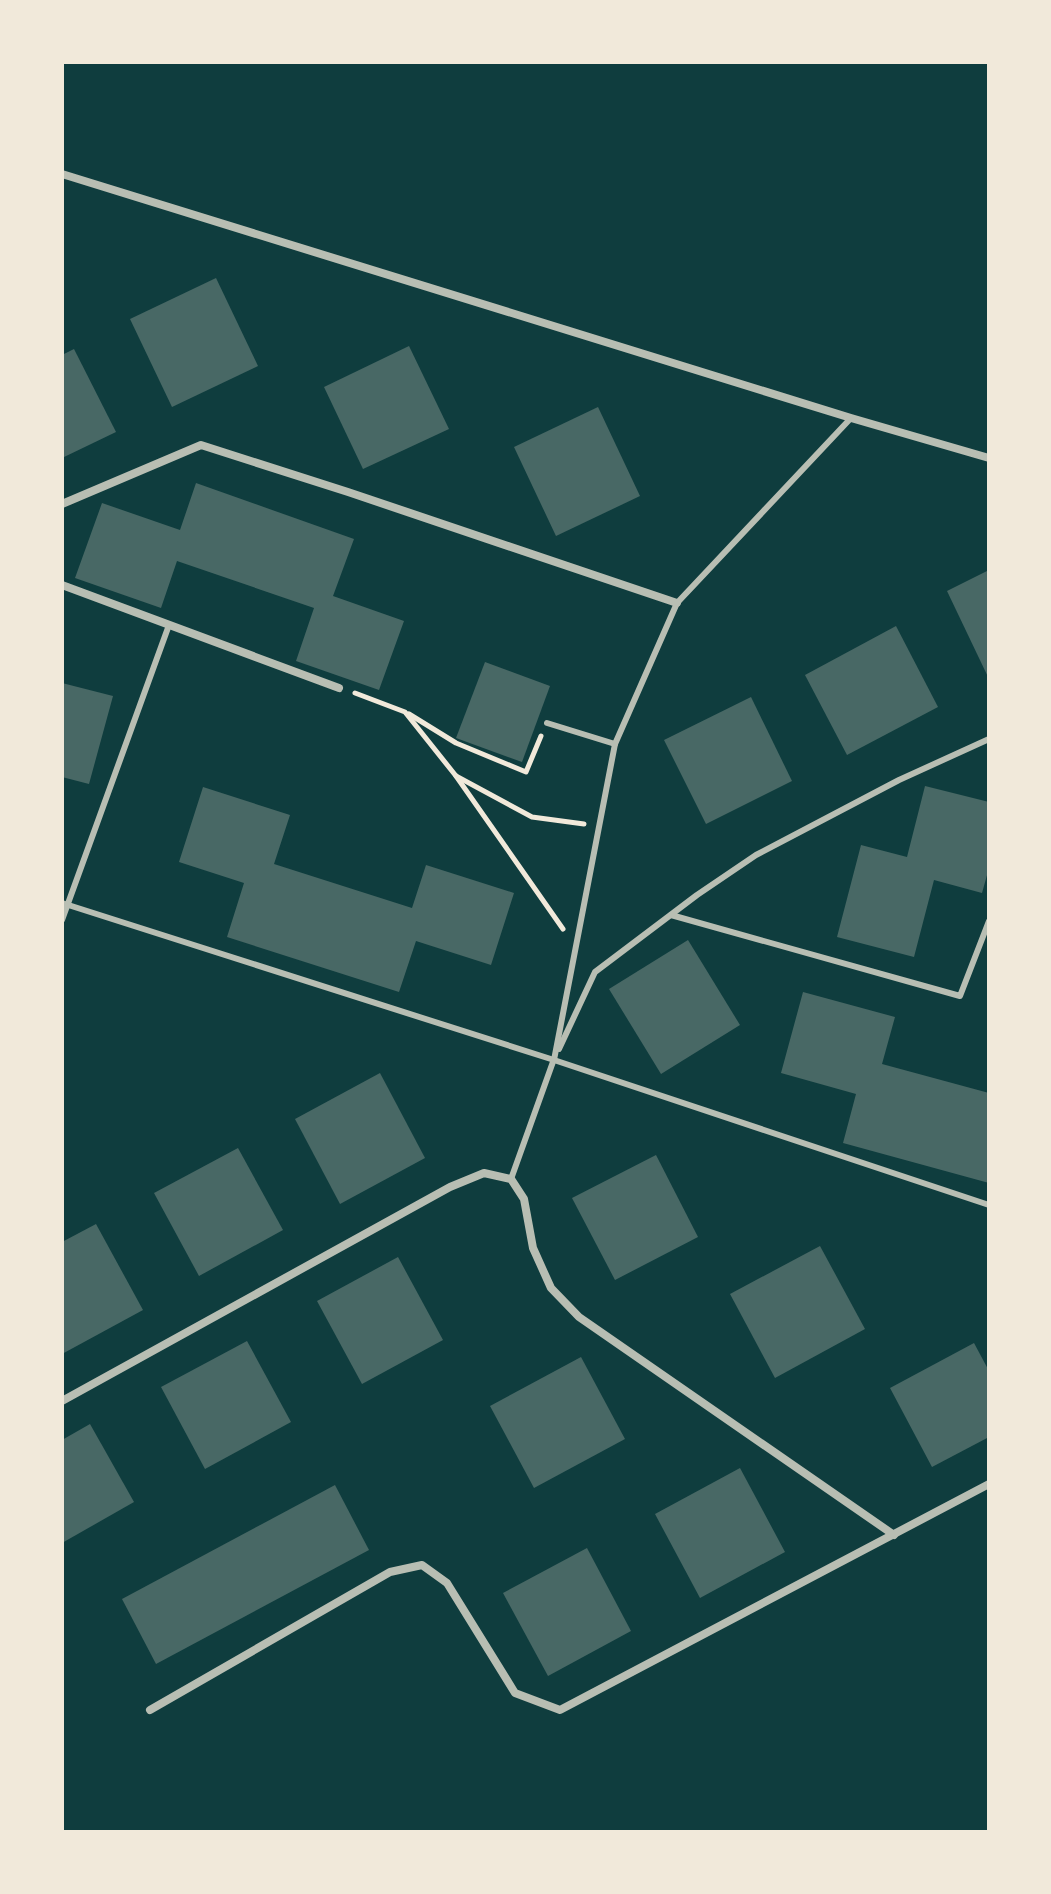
<svg xmlns="http://www.w3.org/2000/svg" width="1051" height="1894" font-family="'DejaVu Sans',sans-serif">
	<style>
		.building { fill: #486865 }
		.lines { fill: none; stroke-linecap: round; stroke-linejoin: round }
		.path { stroke: #f1e9da; stroke-width: 5 }
		.service { stroke: #b8beb3; stroke-width: 6 }
		.minor { stroke: #b8beb3; stroke-width: 8 }
	</style>
	<rect width="100%" height="100%" fill="#0f3d3e"/>
	<!-- building -->
	<g class="building">
		<polygon points="216,278 258,366 172,407 130,319"/>
		<polygon points="409,346 449,429 363,469 324,387"/>
		<polygon points="74,349 116,432 62,458 62,355"/>
		<polygon points="598,407 640,496 556,536 514,447"/>
		<polygon points="196,483 354,539 333,596 404,621 379,690 296,661 314,608 177,561 161,608 75,578 102,503 180,530"/>
		<polygon points="989,570 989,679 947,591"/>
		<polygon points="896,626 938,707 847,755 805,675"/>
		<polygon points="485,662 550,686 522,762 456,738"/>
		<polygon points="62,683 113,696 89,784 62,777"/>
		<polygon points="751,697 792,781 706,824 664,740"/>
		<polygon points="925,786 989,802 989,868 982,893 934,880 914,957 837,937 861,845 907,857"/>
		<polygon points="203,787 290,815 274,864 412,908 426,865 514,893 491,965 416,941 399,992 227,937 244,883 179,862"/>
		<polygon points="688,940 740,1025 661,1074 609,989"/>
		<polygon points="803,992 895,1017 882,1064 989,1093 989,1183 843,1143 856,1094 781,1073"/>
		<polygon points="380,1073 425,1158 340,1204 295,1119"/>
		<polygon points="238,1148 283,1230 199,1276 154,1193"/>
		<polygon points="656,1155 698,1237 615,1280 572,1198"/>
		<polygon points="96,1224 143,1310 62,1354 62,1242"/>
		<polygon points="820,1246 865,1329 775,1378 730,1294"/>
		<polygon points="398,1257 443,1340 362,1384 317,1301"/>
		<polygon points="247,1341 291,1422 205,1469 161,1387"/>
		<polygon points="974,1343 989,1371 989,1437 932,1467 890,1388"/>
		<polygon points="581,1357 625,1439 534,1488 490,1406"/>
		<polygon points="90,1424 134,1502 62,1543 62,1440"/>
		<polygon points="740,1468 785,1552 700,1598 655,1514"/>
		<polygon points="335,1485 369,1550 156,1664 122,1599"/>
		<polygon points="587,1548 631,1631 548,1676 503,1593"/>
	</g>
	<g class="lines">
		<!-- path -->
		<g class="path">
			<polyline points="355,693 405,712 456,776 532,817 584,824"/>
			<polyline points="409,714 456,743 526,772 541,736"/>
			<polyline points="456,776 563,929"/>
		</g>
		<!-- service -->
		<g class="service">
			<polyline points="547,723 615,744"/>
			<polyline points="62,903 554,1060 989,1205"/>
			<polyline points="671,915 960,996 989,921"/>
			<polyline points="62,920 169,625"/>
			<polyline points="559,1049 595,972 697,895 756,855 899,780 989,739"/>
			<polyline points="554,1060 615,744 677,603 851,418"/>
			<polyline points="511,1179 554,1059"/>
		</g>
		<!-- minor -->
		<g class="minor">
			<polyline points="62,174 851,418 989,458"/>
			<polyline points="62,504 201,445 348,492 677,603"/>
			<polyline points="62,585 339,688"/>
			<polyline points="62,1401 450,1187 484,1173 511,1179 524,1199 533,1248 551,1288 579,1317 894,1535"/>
			<polyline points="150,1710 390,1572 422,1565 447,1583 515,1693 560,1710 989,1484"/>
		</g>
	</g>
	<!-- border -->
	<rect width="1051" height="1894" fill="none" stroke="#f1e9da" stroke-width="128"/>
</svg>
